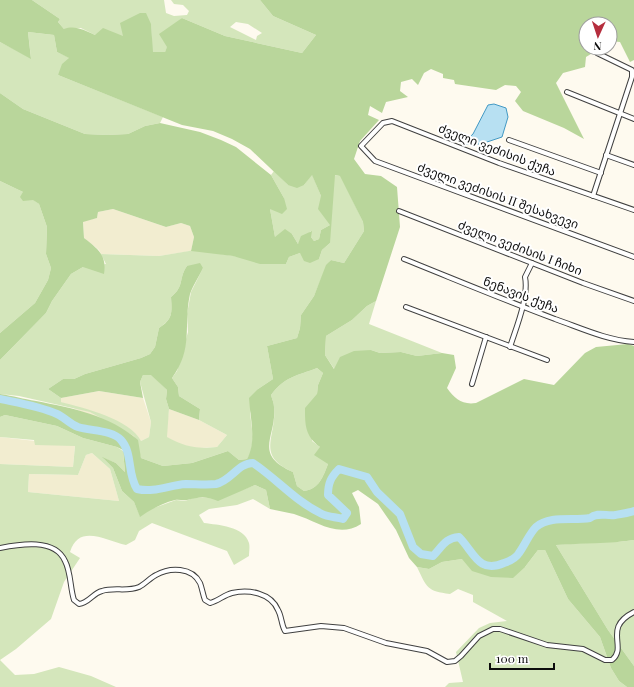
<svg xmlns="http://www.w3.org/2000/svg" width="634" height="687" font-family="'Playfair Display','Noto Sans Georgian',serif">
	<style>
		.farmland { fill: #f2edd0 }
		.green { fill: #d4e6bb; fill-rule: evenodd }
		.forest { fill: #b9d69b; fill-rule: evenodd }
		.water { fill: #b7e0f2; stroke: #4299c4 }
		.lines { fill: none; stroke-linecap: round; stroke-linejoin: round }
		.river { stroke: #b7e0f2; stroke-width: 8 }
		.minor-casing { stroke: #404040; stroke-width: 6 }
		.minor { stroke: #fff; stroke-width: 4 }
		.labels { text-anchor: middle; stroke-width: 4; stroke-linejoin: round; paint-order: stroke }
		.street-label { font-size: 12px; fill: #0d0d0d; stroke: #fff }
	</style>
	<rect width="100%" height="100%" fill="#fefaef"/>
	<!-- farmland -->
	<g class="farmland">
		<polygon points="113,209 166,227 181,223 190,226 194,237 191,251 159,256 101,254 99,250 84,238 83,221 97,218 98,212"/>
		<polygon points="99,391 143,398 151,422 149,437 141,441 61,402 61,398"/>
		<polygon points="169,409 199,420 227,435 217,447 199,448 183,446 166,437"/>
		<polygon points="0,437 35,441 35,445 75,445 73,467 0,464"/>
		<polygon points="92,453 110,469 119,501 28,492 29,474 78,475 86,455"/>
	</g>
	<!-- green -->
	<g class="green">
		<path d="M32 0H164L166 13 174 16 187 15 189 11 183 5 174 4 171 0H260L273 16 316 35 302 53 225 36 182 18 165 52H152L151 24 123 36 95 35 81 28 64 29 58 22 60 19ZM236 22 248 24 262 33 257 36 256 40 230 27Z"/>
		<polygon points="28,32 54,35 57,52 70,58 58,75 163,117 160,123 145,126 128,134 107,135 85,134 23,109 0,93 0,42 31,58"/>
		<path d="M274 171 288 185H304L312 174 321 196 330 224 334 175 341 176 363 222 364 231 344 263 331 260 327 265 314 296 301 315 300 328 297 338 267 346 273 379 258 389 250 413 253 437 251 452 247 459 239 460 228 451 192 463 163 466 141 458 134 436 90 412 19 396 0 394V360L46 313 52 301 71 274 83 267 106 264 101 254 159 256 195 250 286 264 289 257 300 253 319 259 322 250 330 243V225L321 230 319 239 314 241 311 237V231L298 244 292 234 275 237 270 209 284 198 271 175ZM187 266 203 268 191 292 187 314 188 332 177 371 172 378 178 387 179 396 200 409 199 420 227 435 217 447C195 449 186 447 167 437L169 409 166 399 167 390 152 375H143L140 382 151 422 149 437 141 441C130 419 84 408 61 402V398L48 389 63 379H74L85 374 141 358 150 354 155 347 159 328C173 319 172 313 171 297 185 286 178 279 187 266Z"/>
		<polygon points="0,181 23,192 39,204 47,227 46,254 51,268 48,280 35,303 0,333"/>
		<polygon points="376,301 369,324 442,353 417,356 401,352 380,353 371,350 335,370 325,355 326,336 352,320 367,306"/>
		<path d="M317 368 323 373 318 385 312 441 320 447 328 464C323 477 319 489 304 491L297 486 293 472C255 455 277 437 274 407 274 403 272 399 271 395 285 376 297 376 317 368Z"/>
		<path d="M5 415 57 426 83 438 117 447 123 451 125 472 116 463 103 458 113 468 122 491 134 502 140 516 151 509 176 500 185 501 193 498H210L242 490 255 485 266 490 270 509 253 499 237 505 209 509 199 515 204 523C218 525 244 526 249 543 250 547 249 552 249 556L234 565 227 551 152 523 139 531 135 540 126 545C106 541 79 523 70 552L80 558 64 582 51 619 16 649 0 660 15 675 34 674 59 667 91 676 116 687H0V464L73 467 75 446 35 445 34 440 0 437V417ZM92 453 110 469 119 501 28 492 29 474 78 475 86 455Z"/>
		<polygon points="634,540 634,666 608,630 556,545 599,542 619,542"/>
		<path d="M538 550H545L568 599 600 637 611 668 619 681 627 687H445L449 683 463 682 456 652 479 628 490 623 507 621 473 602V595L458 589 450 594C427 591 427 588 417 567L429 569 442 562 462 559 525 567Z"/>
	</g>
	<!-- forest -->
	<g class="forest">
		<path d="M0 0H32L60 19 58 22 64 29C75 25 84 30 95 35L103 28 123 36 120 23 140 13H146L151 24 153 52H165L167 47 159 34 182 18 225 36 302 53 316 35 273 16 260 0H634V60L630 62 620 42 610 41V24H586V48L599 49 586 57 585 67 563 73 556 83 584 139 564 128 523 111 515 101 521 92 516 86 505 85 496 90 455 84 454 80 443 78V74L431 69 424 73 418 85 412 79 401 82 400 91 408 97 386 102 382 113 370 106 368 115 379 120 360 141 354 159 365 174 381 176 397 187 400 227 376 301 367 306 352 320 326 336 325 355 334 369 340 357 354 351 371 350 380 353 401 352 417 356 442 353 454 355 456 368 447 388C455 399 462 405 476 403L524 379 554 385 585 353 596 347 628 344 634 346V540C609 544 582 543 556 545L608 630 634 666V687H627L619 681 611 668 600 637 568 599 545 550H538L525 567 513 578 491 577 472 571 462 559 442 562 429 569 417 567 409 558 396 530 378 504 358 490 352 493 359 507 361 524C338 539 317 521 294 514 286 512 278 511 270 509L266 490 255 485 218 501C207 496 198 497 187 500 183 501 179 499 175 500 162 503 150 510 140 517L134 502 122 491 113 468 102 457 116 463 125 472 123 450 117 447 83 438 57 426 5 415 0 417V394C14 396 23 399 36 401 72 408 109 415 138 440L141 458 163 466 192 463 228 451 239 460 247 459C257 441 250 418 249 398L258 389 273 379 267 346 297 338 300 328 301 315 314 296 326 265 331 260 344 263 364 231 363 222 340 176 335 175 330 243 322 250 319 259 310 263 304 261 300 253 289 257 286 264H260L233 256 191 251 194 237 190 226 181 223 166 227 113 209 98 212 97 218 83 222 84 238C98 249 107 255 104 274L83 267 71 274 52 301 46 313 0 360V333L35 303 48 280 51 268 46 254 47 227 39 204 33 200 23 201 20 197 23 192 0 181V93L23 109 85 134 107 135 128 134 145 126 160 123 200 132 221 140 236 147 271 175 284 198 287 209 282 214 270 209 275 237 285 229 292 234 298 244 301 236 312 231 311 237 314 241 319 239 321 230 330 225 318 209 321 196 312 175 304 185 297 188 288 185 250 149 232 139 213 131 182 125 58 75 62 64 69 58 57 52 54 35 28 32 31 59 0 42ZM317 368 323 373 318 385 317 394 305 408C305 425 305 436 320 447L314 455 328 464C323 477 319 489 304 491L297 486 293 472C252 454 277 437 274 407 274 403 272 399 271 395 285 376 297 376 317 368Z"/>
		<path d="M200 263 203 268C199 277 193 285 190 294 183 326 194 348 172 378L178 387 179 396 200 409 199 420 169 409 166 399 167 390 151 375H143L140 382 143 398 99 391 61 398 48 389 63 379H74L85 374 141 358 150 354 155 347 159 328C173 319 172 313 171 297 185 286 178 279 187 266Z"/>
	</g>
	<!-- water -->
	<polygon class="water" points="494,104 506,108 508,117 502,137 481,144 462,144 473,134 488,105"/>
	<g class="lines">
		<!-- river -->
		<path class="river" d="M0 399C19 403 39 406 57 414 64 417 70 424 78 427 91 431 112 430 121 440 133 453 127 474 137 489 155 493 169 485 186 484 195 484 207 485 216 484 231 481 238 463 253 463 277 479 295 501 322 514 328 517 336 517 343 519L347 513 328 495C328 483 331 477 339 469L367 477 377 492 400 514 413 547 421 554 433 556C442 547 445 538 459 537 474 552 478 574 504 563 510 561 516 558 519 553 525 545 529 534 536 527 550 515 573 521 590 518 597 512 606 516 615 515 621 514 628 513 634 511"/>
		<!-- minor casing -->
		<g class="minor-casing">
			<g id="minor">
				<polyline points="567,92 634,119"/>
				<polyline points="509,140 601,173"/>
				<polyline points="606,155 634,165"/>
				<polyline points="593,196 632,77 632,70 597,53"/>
				<polyline points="634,210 499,163 392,121 383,123 361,146 375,161 634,257"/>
				<polyline points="399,211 583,283 634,301"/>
				<path d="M404 259C454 279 504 300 555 319 581 328 606 340 634 342"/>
				<polyline points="406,307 547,360"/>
				<path d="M510 347C516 328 529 297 525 277L532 263"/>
				<polyline points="472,384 486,337"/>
				<path d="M0 548C20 544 55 538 65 561 71 572 70 588 74 600L79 604C89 603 93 593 102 591 114 587 127 592 139 587 145 584 150 578 156 575 170 567 192 567 200 583 202 588 203 595 205 600L210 603C218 601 224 595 232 593 249 589 271 593 278 610 282 617 281 624 285 631L321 626 344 628 386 643 427 651 447 662 455 661 461 656 479 636 493 629H500L547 645 583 649 605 660H612C628 647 602 628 634 612"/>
			</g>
		</g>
		<!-- minor -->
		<use href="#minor" class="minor"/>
	</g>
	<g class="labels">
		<!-- street labels -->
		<g class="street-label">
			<text transform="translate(497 150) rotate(21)" y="4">ძველი ვეძისის ქუჩა</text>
			<text transform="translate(498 196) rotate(20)" y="4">ძველი ვეძისის II შესახვევი</text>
			<text transform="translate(520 248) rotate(21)" y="4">ძველი ვეძისის I ჩიხი</text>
			<text transform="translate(521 295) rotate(21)" y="4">ნენავის ქუჩა</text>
		</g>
	</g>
	<!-- north arrow -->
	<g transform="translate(598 36) rotate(183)"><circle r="19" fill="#ffffff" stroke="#9e9e9e"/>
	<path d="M0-3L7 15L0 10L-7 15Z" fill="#b52e3d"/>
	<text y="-6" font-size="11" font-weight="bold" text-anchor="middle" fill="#0d0d0d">N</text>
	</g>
	<!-- scale -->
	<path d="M490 663v6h64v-6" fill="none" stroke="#0d0d0d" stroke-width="2"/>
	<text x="496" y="663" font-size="12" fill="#0d0d0d" stroke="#ffffff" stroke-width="3" paint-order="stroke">100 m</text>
</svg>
